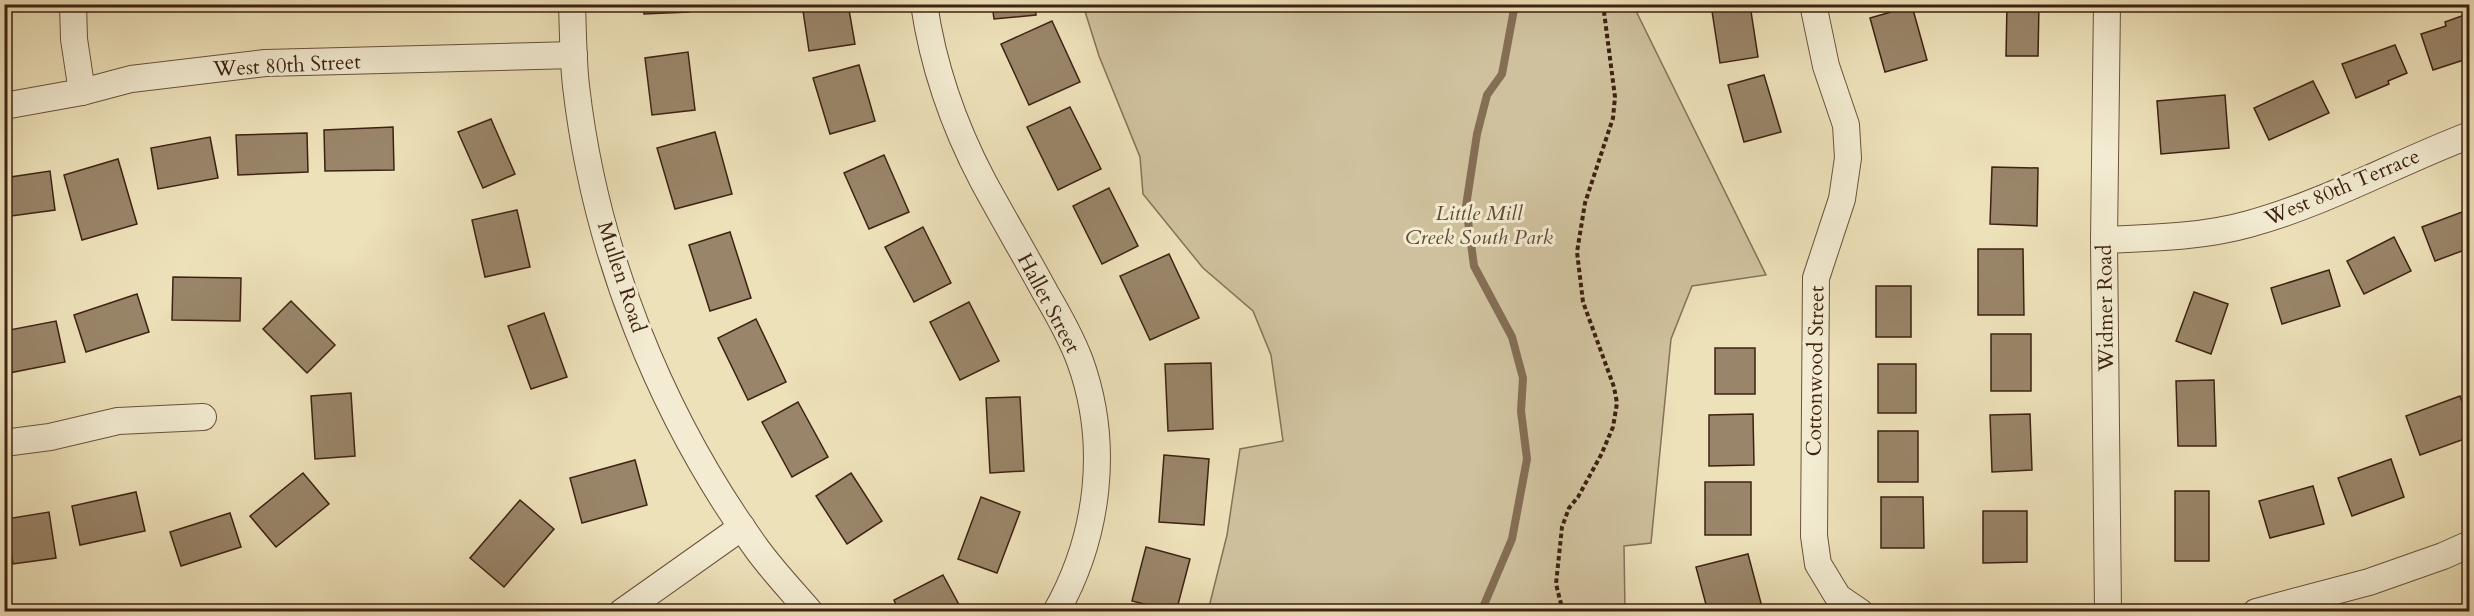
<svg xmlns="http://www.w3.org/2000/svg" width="2474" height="616" font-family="Cardo,serif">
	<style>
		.green { fill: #cfc19d; stroke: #867258; stroke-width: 1.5 }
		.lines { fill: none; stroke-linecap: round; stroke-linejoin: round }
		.stream { stroke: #846e54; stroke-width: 8 }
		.building { fill: #998569; stroke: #3e2212; stroke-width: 1.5 }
		.street-casing { stroke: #6a523c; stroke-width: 28 }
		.path { stroke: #3e2212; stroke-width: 4; stroke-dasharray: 4.5 3; stroke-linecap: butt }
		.street { stroke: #f3ecd2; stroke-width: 26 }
		.labels { text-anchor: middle; stroke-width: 6; stroke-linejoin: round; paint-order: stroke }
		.street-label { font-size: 21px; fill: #3e2212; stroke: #f3ecd2 }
		.park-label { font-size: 21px; font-style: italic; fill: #624a35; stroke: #f3ecd2 }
	</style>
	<rect width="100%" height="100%" fill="#ede1b9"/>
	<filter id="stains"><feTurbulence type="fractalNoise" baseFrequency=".00333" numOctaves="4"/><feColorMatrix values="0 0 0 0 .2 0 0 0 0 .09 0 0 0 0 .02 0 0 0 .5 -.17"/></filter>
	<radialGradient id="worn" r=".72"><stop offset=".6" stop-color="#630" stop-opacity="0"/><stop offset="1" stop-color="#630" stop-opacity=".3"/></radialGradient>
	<!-- green -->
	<polygon class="green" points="1083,5 1633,5 1766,275 1692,286 1671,339 1651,543 1624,546 1625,611 1208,611 1227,535 1240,449 1283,441 1271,355 1253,311 1203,268 1143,194 1140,157 1099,56"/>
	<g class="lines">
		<!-- stream -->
		<polyline class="stream" points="1481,612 1512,539 1527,459 1521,411 1523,378 1512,337 1474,266 1466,206 1477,134 1487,95 1502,74 1515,4"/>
	</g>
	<!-- building -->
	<g class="building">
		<polygon points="643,4 689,4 689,12 644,14"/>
		<polygon points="802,4 848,4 855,44 809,51"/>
		<polygon points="992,4 1035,4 1036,15 994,19"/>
		<polygon points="2007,4 2039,4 2038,56 2006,56"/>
		<polygon points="1750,5 1758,57 1720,63 1712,11"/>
		<polygon points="1912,6 1927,60 1885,72 1870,18"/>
		<polygon points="2467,14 2470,17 2470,58 2433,70 2421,34 2446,26 2445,22"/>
		<polygon points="1052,21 1080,82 1029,105 1001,44"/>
		<polygon points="2395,45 2407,73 2388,81 2389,84 2356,98 2342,64"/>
		<polygon points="688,52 695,110 652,115 645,58"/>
		<polygon points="859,65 875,121 830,134 813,78"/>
		<polygon points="1764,75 1781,132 1744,142 1728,85"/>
		<polygon points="2313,81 2329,113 2269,140 2254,108"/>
		<polygon points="2225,95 2229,148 2161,154 2157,101"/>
		<polygon points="1070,107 1101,169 1058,190 1027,127"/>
		<polygon points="491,119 515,174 483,188 458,132"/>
		<polygon points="393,127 394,170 325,171 324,130"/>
		<polygon points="715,132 732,194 675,209 657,148"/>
		<polygon points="307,133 308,172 238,175 236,135"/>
		<polygon points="210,137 218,178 158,189 151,148"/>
		<polygon points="884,155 909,212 869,229 844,173"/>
		<polygon points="118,159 137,224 82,240 64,175"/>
		<polygon points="1992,167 2038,168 2037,226 1990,224"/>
		<polygon points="50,171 55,210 4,217 4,178"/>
		<polygon points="1109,188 1138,246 1102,264 1073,206"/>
		<polygon points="2470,209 2470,248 2435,261 2422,227"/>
		<polygon points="517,210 530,267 485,277 472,220"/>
		<polygon points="923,227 951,283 914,302 885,247"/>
		<polygon points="730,232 751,298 710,311 689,245"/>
		<polygon points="2394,237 2411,271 2364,294 2347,261"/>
		<polygon points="1978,249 2023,249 2024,315 1978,315"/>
		<polygon points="1169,254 1199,318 1150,340 1120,276"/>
		<polygon points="2329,270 2340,306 2282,324 2271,288"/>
		<polygon points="173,277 241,278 240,321 172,320"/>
		<rect x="1876" y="286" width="35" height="51"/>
		<polygon points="2194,292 2228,304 2211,354 2176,341"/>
		<polygon points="137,294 149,332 86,352 74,315"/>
		<polygon points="291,301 335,345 307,373 263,329"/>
		<polygon points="969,302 999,361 960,380 930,322"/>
		<polygon points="544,313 567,377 531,389 508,326"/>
		<polygon points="756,319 786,382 748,400 718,338"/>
		<polygon points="56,321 65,362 4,374 4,331"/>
		<rect x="1991" y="334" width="40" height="57"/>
		<rect x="1715" y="348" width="40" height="46"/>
		<polygon points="1211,363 1213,429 1168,431 1165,364"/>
		<rect x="1878" y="364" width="38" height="49"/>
		<polygon points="2214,380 2216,446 2178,446 2176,381"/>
		<polygon points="351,393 355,456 315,459 311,396"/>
		<polygon points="2460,396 2470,423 2470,437 2420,455 2406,416"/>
		<polygon points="1020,397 1024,471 990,473 986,398"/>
		<polygon points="798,402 828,457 792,477 762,422"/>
		<polygon points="1753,414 1754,465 1709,466 1709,415"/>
		<polygon points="2030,414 2032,470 1992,472 1990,415"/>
		<rect x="1878" y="431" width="40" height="51"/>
		<polygon points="1164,455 1209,459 1204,525 1159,522"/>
		<polygon points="2391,459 2404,497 2352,516 2338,478"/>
		<polygon points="635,460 647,505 582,523 570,478"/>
		<polygon points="303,473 329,504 276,547 250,516"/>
		<polygon points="851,473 882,521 847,544 816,496"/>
		<rect x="1705" y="482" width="46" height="53"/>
		<polygon points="2313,486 2324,524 2270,538 2259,501"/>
		<rect x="2175" y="491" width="34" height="70"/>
		<polygon points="136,492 145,531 80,545 72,506"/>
		<polygon points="981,497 1020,512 997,573 958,559"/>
		<polygon points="1881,497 1923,497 1924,548 1881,548"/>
		<polygon points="520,500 554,529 504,587 470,558"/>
		<polygon points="1983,511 2027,511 2027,562 1983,563"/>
		<polygon points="49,512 56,558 13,564 6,519"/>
		<polygon points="230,513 241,547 181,566 170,532"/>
		<polygon points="1146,547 1190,559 1176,612 1132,601"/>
		<polygon points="1748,554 1762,607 1744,612 1708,612 1696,567"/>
		<polygon points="943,575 963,612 899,612 894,600"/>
	</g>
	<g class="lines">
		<!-- street casing -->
		<g class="street-casing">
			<g id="street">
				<polyline points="73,4 74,39 82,92"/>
				<path d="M572 4C573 32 573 59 576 86 595 251 660 415 757 549 773 571 792 591 810 612"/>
				<path d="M924 4C933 66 954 126 983 181 1003 218 1025 255 1045 292 1058 314 1071 337 1080 361 1110 444 1099 536 1056 612"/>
				<polyline points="1813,4 1826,66 1846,125 1848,158 1842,199 1816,278 1814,536 1818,564 1838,597 1860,612"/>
				<polyline points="2107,4 2104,240 2108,612"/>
				<polyline points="4,106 82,92 131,79 265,63 574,55"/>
				<path d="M2104 240C2152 238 2203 237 2249 224 2326 203 2396 163 2470 135"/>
				<polyline points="4,443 50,437 118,421 203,417"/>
				<polyline points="622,612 742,527"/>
				<polyline points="2256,612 2369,582 2443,556 2470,544"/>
			</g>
		</g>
		<!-- path -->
		<polyline class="path" points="1563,612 1556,584 1562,527 1569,508 1578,497 1601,455 1613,427 1617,403 1614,387 1583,302 1577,252 1585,203 1613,118 1615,97 1603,4"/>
		<!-- street -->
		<use href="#street" class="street"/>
	</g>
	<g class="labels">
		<!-- street labels -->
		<g class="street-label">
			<text transform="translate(287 65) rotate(-3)" y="7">West 80th Street</text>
			<text transform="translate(2342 187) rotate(-23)" y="7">West 80th Terrace</text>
			<text transform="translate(622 277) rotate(72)" y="7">Mullen Road</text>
			<text transform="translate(1049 303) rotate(62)" y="7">Hallet Street</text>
			<text transform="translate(2105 308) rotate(-91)" y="7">Widmer Road</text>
			<text transform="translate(1815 371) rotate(-89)" y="7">Cottonwood Street</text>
		</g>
		<!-- park labels -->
		<g class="park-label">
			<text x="1479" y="220">Little Mill<tspan x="1479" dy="24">Creek South Park</tspan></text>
		</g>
	</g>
	<!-- margin -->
	<rect width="2474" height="616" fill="none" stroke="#ede1b9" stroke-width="24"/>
	<rect x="6" y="6" width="2462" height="604" fill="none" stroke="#3e2212" stroke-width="3"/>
	<rect x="12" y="12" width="2450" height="592" fill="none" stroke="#3e2212" stroke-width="1.5"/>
	<rect width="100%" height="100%" filter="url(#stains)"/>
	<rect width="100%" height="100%" fill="url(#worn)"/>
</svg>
